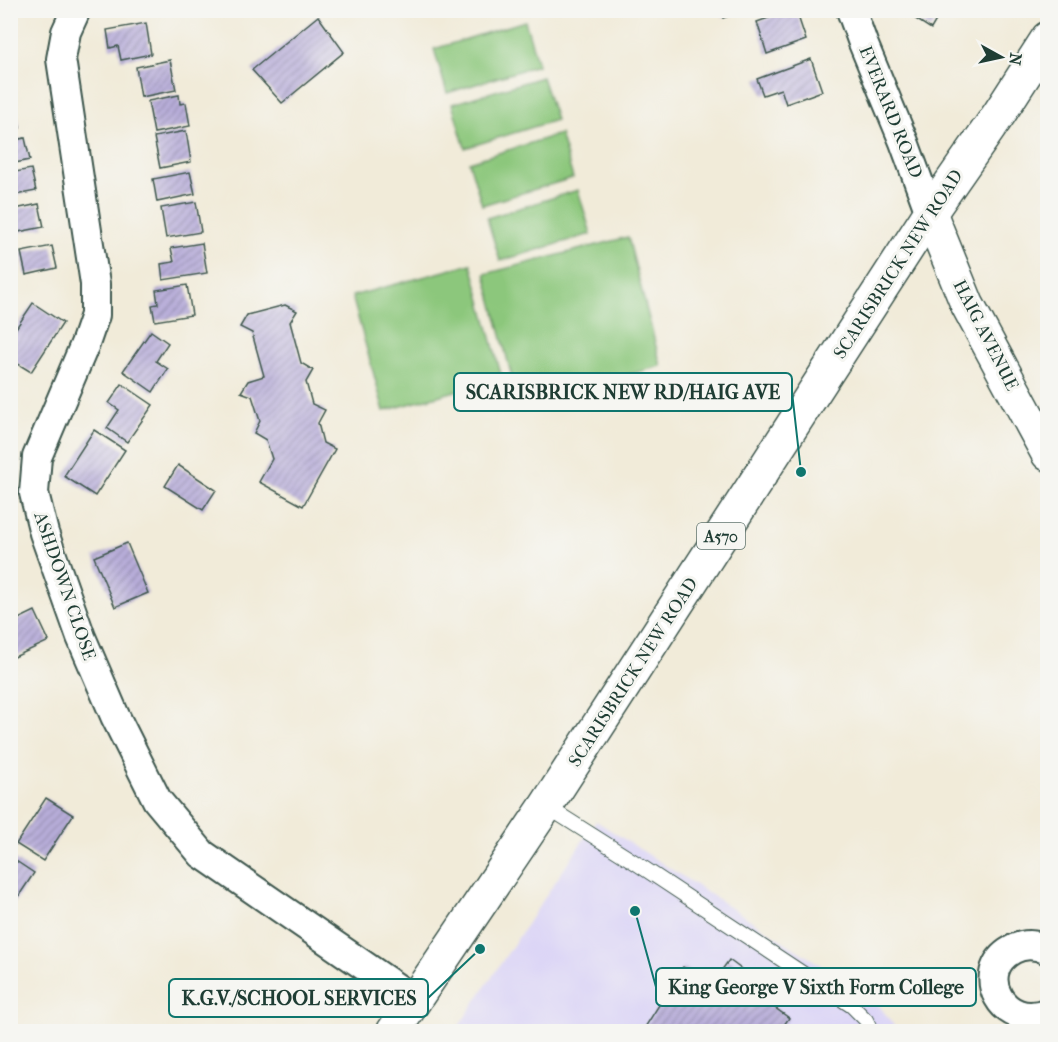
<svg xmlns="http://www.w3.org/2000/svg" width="1058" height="1042" font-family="'IM FELL French Canon',serif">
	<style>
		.built { fill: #dcd5f6 }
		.grass { fill: #8cc77c; stroke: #568258; stroke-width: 1.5 }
		.building { fill: url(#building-hatch) }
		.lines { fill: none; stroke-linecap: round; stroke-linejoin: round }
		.lane-casing { stroke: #3e574d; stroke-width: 16 }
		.street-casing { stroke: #3e574d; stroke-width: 32 }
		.secondary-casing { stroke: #3e574d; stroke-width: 36 }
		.highway-casing { stroke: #3e574d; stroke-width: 36 }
		.lane { stroke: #fff; stroke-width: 14 }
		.street { stroke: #fff; stroke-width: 28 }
		.secondary { stroke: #fff; stroke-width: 33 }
		.highway { stroke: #fff; stroke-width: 33 }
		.labels { text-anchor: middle; stroke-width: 6; stroke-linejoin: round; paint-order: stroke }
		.shield { fill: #f6f6f2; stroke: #60746d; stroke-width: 1.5 }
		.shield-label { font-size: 16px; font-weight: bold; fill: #1f3d34 }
		.street-label { font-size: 18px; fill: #1f3d34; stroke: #f6f6f2 }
		.leader { fill: none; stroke: #0f766e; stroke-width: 2 }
		.callout-dot { fill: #0f766e; stroke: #f6f6f2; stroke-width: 2 }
		.callout { fill: #f6f6f2; stroke: #0f766e; stroke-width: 2 }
		.callout-label { font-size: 20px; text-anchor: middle; font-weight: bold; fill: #1f3d34 }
	</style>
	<defs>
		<pattern id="building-hatch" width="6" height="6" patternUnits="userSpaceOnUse" patternTransform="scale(1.5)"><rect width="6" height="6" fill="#b8add9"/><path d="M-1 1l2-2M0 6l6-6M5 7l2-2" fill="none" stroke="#958eb1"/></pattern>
	</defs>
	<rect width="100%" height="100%" fill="#f6f6f2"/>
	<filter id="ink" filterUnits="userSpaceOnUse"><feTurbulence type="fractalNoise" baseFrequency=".0167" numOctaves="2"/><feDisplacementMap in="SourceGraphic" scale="12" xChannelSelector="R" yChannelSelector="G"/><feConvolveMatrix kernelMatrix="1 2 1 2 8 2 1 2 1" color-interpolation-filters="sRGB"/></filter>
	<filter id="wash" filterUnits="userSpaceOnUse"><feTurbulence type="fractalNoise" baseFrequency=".008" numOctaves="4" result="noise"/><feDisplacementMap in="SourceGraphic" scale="24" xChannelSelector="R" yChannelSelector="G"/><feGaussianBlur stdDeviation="1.35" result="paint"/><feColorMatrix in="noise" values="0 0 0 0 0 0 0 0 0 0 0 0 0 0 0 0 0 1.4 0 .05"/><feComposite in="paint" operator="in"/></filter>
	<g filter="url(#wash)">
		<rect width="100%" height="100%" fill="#f1ebd9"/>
		<!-- built -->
		<polygon class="built" points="596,821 875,1000 898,1031 455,1032"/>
		<!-- grass -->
		<g class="grass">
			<polygon points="525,21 538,65 447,93 434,49"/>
			<polygon points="542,77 556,120 465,148 452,104"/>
			<polygon points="560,134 573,178 482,205 469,162"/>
			<polygon points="578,190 591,234 500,261 487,218"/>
			<polygon points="628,237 661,366 519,404 485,274"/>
			<polygon points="471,264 502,378 384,411 352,296"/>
		</g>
		<g id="blocks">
			<!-- building -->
			<g class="building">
				<polygon points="721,10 743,10 743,11 723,18"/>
				<polygon points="791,10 796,10 806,40 767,54 757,22"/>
				<polygon points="915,10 942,10 931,29 911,16"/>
				<polygon points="318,16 344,52 282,103 252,70"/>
				<polygon points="146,23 151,54 121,60 118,46 110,48 107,30"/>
				<polygon points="811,59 822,91 786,104 781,89 763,95 757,79"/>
				<polygon points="170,60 176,90 141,97 136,67"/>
				<polygon points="179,95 180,104 186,103 190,126 154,133 148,101"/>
				<polygon points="10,106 15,106 20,128 10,130"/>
				<polygon points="186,131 191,162 160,168 154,137"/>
				<polygon points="25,138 30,160 10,164 10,141"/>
				<polygon points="31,169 36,191 10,196 10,173"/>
				<polygon points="190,172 195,194 157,202 153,179"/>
				<polygon points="196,202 201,232 166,238 161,208"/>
				<polygon points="39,204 44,227 13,233 10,210"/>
				<polygon points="202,243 207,273 163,280 161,264 174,262 171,248"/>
				<polygon points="52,246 57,268 26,275 21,252"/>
				<polygon points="187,285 192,315 155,321 152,305 158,304 156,290"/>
				<polygon points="33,303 63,323 31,372 10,359 10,337"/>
				<polygon points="285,305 297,311 290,322 301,363 313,370 306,382 312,404 325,410 318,423 323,443 335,449 303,506 259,482 272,459 266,440 254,433 260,421 252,396 241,392 248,381 264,376 252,333 240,327 247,315"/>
				<polygon points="151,331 168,343 156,361 168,369 153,392 123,371"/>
				<polygon points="122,384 153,405 127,442 107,428 119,410 109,403"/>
				<polygon points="94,430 125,450 95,496 64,476"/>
				<polygon points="178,465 216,490 203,510 165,486"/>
				<polygon points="127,543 148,593 115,607 94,557"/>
				<polygon points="35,611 49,641 10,659 10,623"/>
				<polygon points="46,798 73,815 43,861 16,844"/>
				<polygon points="10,857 34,873 10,909"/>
				<polygon points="729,960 764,986 757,995 789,1018 779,1032 642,1032 683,967 711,985"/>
			</g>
		</g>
	</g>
	<g filter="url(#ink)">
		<use href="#blocks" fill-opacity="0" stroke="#3e574d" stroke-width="1.5"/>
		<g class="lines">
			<!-- lane casing -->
			<g class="lane-casing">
				<polyline id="lane" points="546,806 636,863 852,1006 866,1020 872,1032"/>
			</g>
			<!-- street casing -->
			<g class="street-casing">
				<g id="street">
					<polyline points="76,10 66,32 61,59 95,284 95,315 85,344 37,457 34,493 44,533 81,637 115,716 157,800 202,854 414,1000"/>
					<polyline points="851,10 863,43 904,142 930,213"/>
					<path d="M1048 950C1036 944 1024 943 1012 950 972 972 1003 1032 1048 1012"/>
				</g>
			</g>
			<!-- secondary casing -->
			<g class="secondary-casing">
				<polyline id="secondary" points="930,213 967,304 1048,454"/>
			</g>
			<!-- highway casing -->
			<g class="highway-casing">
				<polyline id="highway" points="393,1032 546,806 930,213 999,114 1048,38"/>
			</g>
			<!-- lane -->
			<use href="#lane" class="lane"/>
			<!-- street -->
			<use href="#street" class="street"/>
			<!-- secondary -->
			<use href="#secondary" class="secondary"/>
			<!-- highway -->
			<use href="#highway" class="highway"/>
		</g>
	</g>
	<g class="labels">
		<!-- shield labels -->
		<rect class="shield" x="697" y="523" width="48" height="26" rx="4.5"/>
		<g class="shield-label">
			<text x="721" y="542">A570</text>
		</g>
		<!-- street labels -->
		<g class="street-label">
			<text transform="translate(891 112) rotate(68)" y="6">EVERARD ROAD</text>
			<text transform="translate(898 264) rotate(-57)" y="6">SCARISBRICK NEW ROAD</text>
			<text transform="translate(986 335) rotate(63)" y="6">HAIG AVENUE</text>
			<text transform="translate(65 586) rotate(71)" y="6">ASHDOWN CLOSE</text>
			<text transform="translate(633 672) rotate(-57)" y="6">SCARISBRICK NEW ROAD</text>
		</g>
	</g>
	<!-- callouts -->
	<path class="leader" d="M801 472L792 392M635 911L656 987M480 949L428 998"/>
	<g class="callout-dot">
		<circle cx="801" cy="472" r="6"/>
		<circle cx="635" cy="911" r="6"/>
		<circle cx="480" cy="949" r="6"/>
	</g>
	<g class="callout">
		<rect x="454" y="373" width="338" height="38" rx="6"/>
		<rect x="656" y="968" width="320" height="38" rx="6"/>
		<rect x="169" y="979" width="259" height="38" rx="6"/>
	</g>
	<g class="callout-label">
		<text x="623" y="399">SCARISBRICK NEW RD/HAIG AVE</text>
		<text x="816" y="994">King George V Sixth Form College</text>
		<text x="299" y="1005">K.G.V./SCHOOL SERVICES</text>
	</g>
	<!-- margin -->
	<rect width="1058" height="1042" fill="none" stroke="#f6f6f2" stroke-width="36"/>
	<!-- north arrow -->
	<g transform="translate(1001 57) rotate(98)" stroke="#f6f6f2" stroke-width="4.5" paint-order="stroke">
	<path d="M0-4.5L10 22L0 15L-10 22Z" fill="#1f3d34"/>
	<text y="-9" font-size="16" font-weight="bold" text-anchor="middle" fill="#1f3d34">N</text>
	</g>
</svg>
